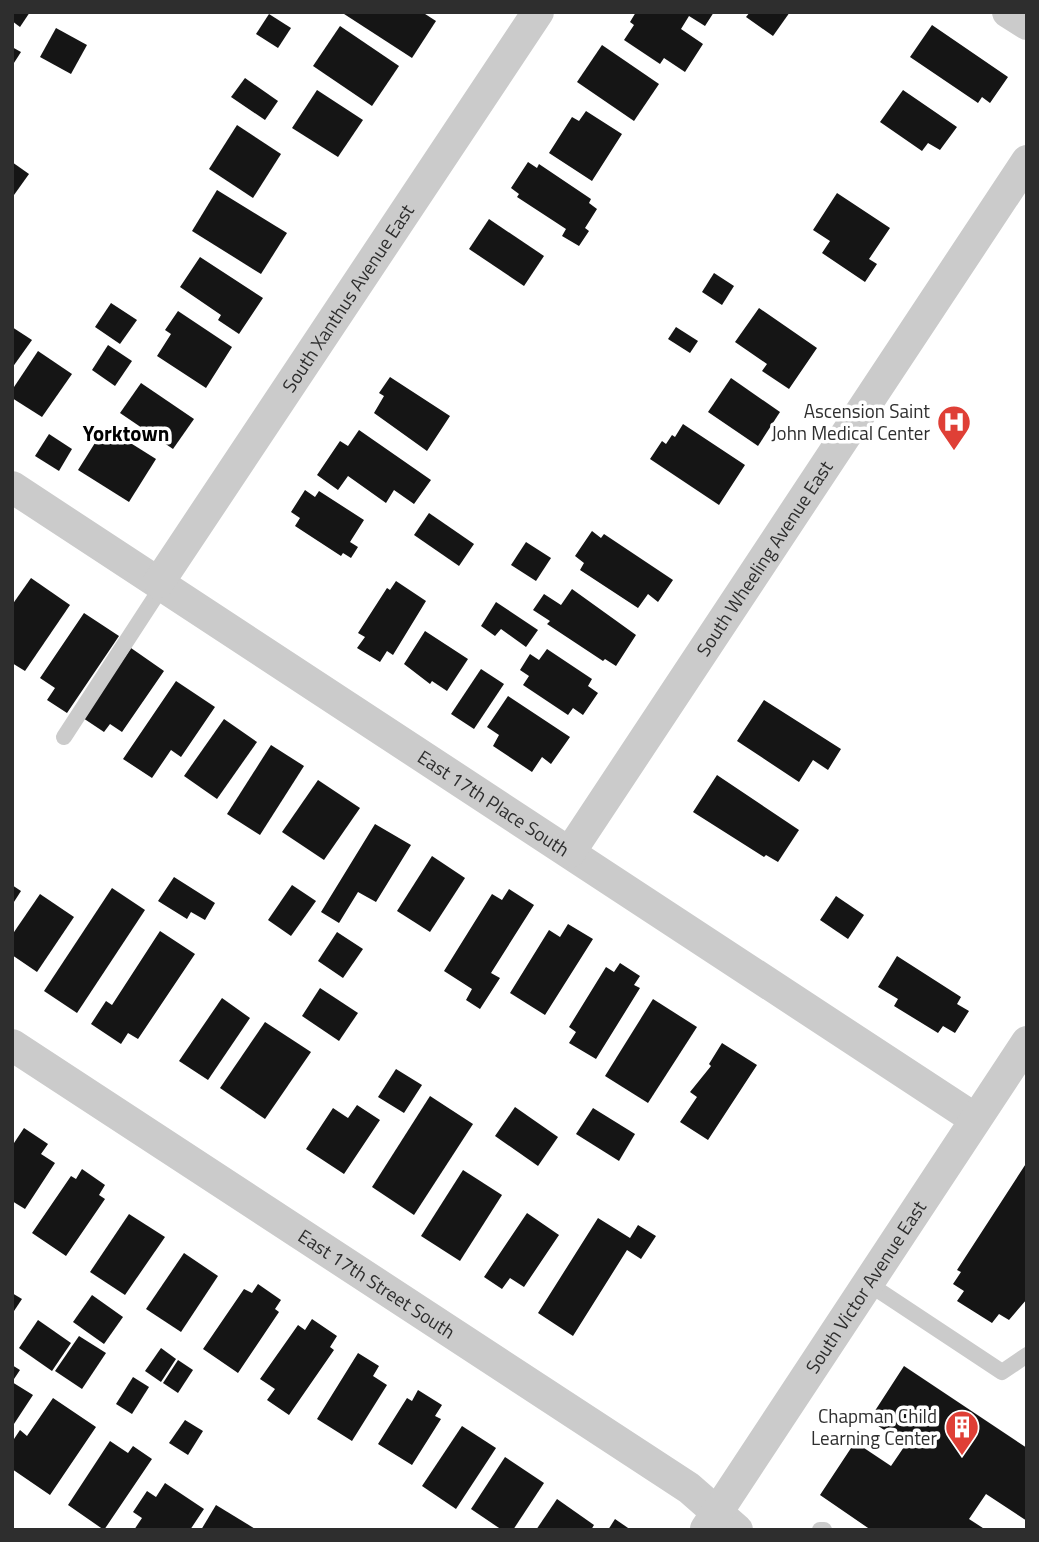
<svg xmlns="http://www.w3.org/2000/svg" width="1039" height="1542" font-family="'Titillium Web',sans-serif">
	<style>
		.building { fill: #151515 }
		.lines { fill: none; stroke-linecap: round; stroke-linejoin: round }
		.lane { stroke: #cbcbcb; stroke-width: 16 }
		.street { stroke: #cbcbcb; stroke-width: 32 }
		.labels { text-anchor: middle; stroke-width: 7; stroke-linejoin: round; paint-order: stroke }
		.street-label { font-size: 19px; fill: #2e2e2e; stroke: #fff }
		.poi-label { font-size: 19px; fill: #2e2e2e; stroke: #fff; text-anchor: end }
		.neighbourhood-label { font-size: 21px; font-weight: bold; fill: #000; stroke: #fff }
	</style>
	<rect width="100%" height="100%" fill="#fff"/>
	<!-- building -->
	<g class="building">
		<polygon points="12,12 30,12 20,27 12,21"/>
		<polygon points="341,12 422,12 436,21 412,58"/>
		<polygon points="636,12 714,12 705,26 689,16 681,29 703,44 685,72 664,58 660,64 624,40 634,25 630,22"/>
		<polygon points="750,12 790,12 773,36 746,17"/>
		<polygon points="269,14 291,28 278,48 256,34"/>
		<polygon points="932,25 1008,77 990,103 982,97 978,103 910,57"/>
		<polygon points="340,26 399,66 372,106 313,66"/>
		<polygon points="56,28 87,45 71,74 40,57"/>
		<polygon points="602,45 659,84 634,121 577,82"/>
		<polygon points="12,47 21,52 12,66"/>
		<polygon points="245,78 278,101 265,120 231,97"/>
		<polygon points="317,90 363,120 338,157 292,128"/>
		<polygon points="903,90 957,127 940,150 928,143 922,151 880,122"/>
		<polygon points="586,111 622,134 592,181 549,153 572,117 579,121"/>
		<polygon points="237,125 281,154 253,198 209,169"/>
		<polygon points="12,162 29,174 14,195 12,194"/>
		<polygon points="528,162 537,168 539,164 591,199 589,203 597,209 585,228 589,231 579,246 562,236 566,229 517,197 519,194 511,188"/>
		<polygon points="217,190 287,233 261,274 192,231"/>
		<polygon points="837,193 890,228 869,259 877,264 865,282 822,253 830,241 813,230"/>
		<polygon points="489,219 544,256 524,286 469,249"/>
		<polygon points="200,257 263,298 239,334 218,320 221,315 180,287"/>
		<polygon points="714,273 734,286 722,305 702,292"/>
		<polygon points="111,303 137,320 120,344 95,327"/>
		<polygon points="759,308 817,348 789,389 762,371 767,364 735,342"/>
		<polygon points="178,311 232,347 206,388 157,356 171,334 165,330"/>
		<polygon points="12,327 32,340 12,368"/>
		<polygon points="676,327 698,341 690,353 668,339"/>
		<polygon points="108,345 132,361 115,386 92,370"/>
		<polygon points="38,351 72,374 42,417 12,398 12,390"/>
		<polygon points="390,377 450,416 427,451 374,413 384,396 379,393"/>
		<polygon points="731,378 780,412 758,446 708,412"/>
		<polygon points="141,383 194,419 173,449 120,413"/>
		<polygon points="683,424 745,465 719,505 650,459 662,441 666,444 672,435 675,437"/>
		<polygon points="105,427 156,459 129,502 78,470"/>
		<polygon points="359,430 431,480 414,504 394,490 386,503 348,476 338,490 317,475 340,441 348,446"/>
		<polygon points="49,434 72,449 59,471 35,456"/>
		<polygon points="305,490 315,497 319,491 364,520 350,542 358,547 351,558 343,553 341,556 295,526 300,518 291,512"/>
		<polygon points="429,513 474,544 459,566 414,535"/>
		<polygon points="592,531 601,538 604,534 673,580 658,602 648,594 638,608 580,570 584,563 575,556"/>
		<polygon points="526,542 551,558 536,581 511,565"/>
		<polygon points="31,578 70,605 25,671 12,663 12,605"/>
		<polygon points="396,581 426,601 393,655 387,651 380,662 357,648 365,637 358,633 387,588 390,590"/>
		<polygon points="572,589 636,635 616,666 605,659 603,661 547,624 550,621 533,610 544,594 561,605"/>
		<polygon points="496,602 538,630 526,647 501,629 495,636 481,626"/>
		<polygon points="84,613 119,636 67,713 47,700 55,688 40,678"/>
		<polygon points="425,631 468,659 447,691 432,681 430,684 404,664"/>
		<polygon points="131,648 164,671 122,732 110,724 104,732 83,718"/>
		<polygon points="547,649 592,679 588,686 598,693 583,715 573,708 568,715 523,685 529,676 520,670 530,654 539,660"/>
		<polygon points="481,669 504,684 474,729 451,714"/>
		<polygon points="176,681 215,707 181,757 171,750 152,778 123,759"/>
		<polygon points="508,696 570,737 551,764 542,757 532,772 493,746 499,735 487,727"/>
		<polygon points="764,700 841,749 828,770 813,760 799,782 737,741"/>
		<polygon points="224,719 257,742 217,799 184,776"/>
		<polygon points="271,745 304,766 260,835 227,814"/>
		<polygon points="717,775 799,830 778,862 766,855 764,857 693,812"/>
		<polygon points="318,780 360,808 324,860 282,832"/>
		<polygon points="375,824 411,845 376,902 358,892 339,923 321,912"/>
		<polygon points="432,856 465,878 430,932 397,911"/>
		<polygon points="174,877 215,903 205,920 191,912 187,919 158,901"/>
		<polygon points="12,885 21,891 12,905"/>
		<polygon points="292,885 316,901 291,936 268,920"/>
		<polygon points="112,888 145,910 77,1013 44,991"/>
		<polygon points="509,889 534,905 491,973 500,978 480,1009 466,1000 472,989 444,971 492,894 502,900"/>
		<polygon points="40,894 74,917 37,972 12,955 12,935"/>
		<polygon points="836,896 864,915 848,939 820,920"/>
		<polygon points="568,924 593,939 545,1015 510,993 549,930 560,937"/>
		<polygon points="160,931 195,954 138,1039 128,1033 121,1044 91,1024 106,1001 112,1005"/>
		<polygon points="337,932 363,949 343,978 318,961"/>
		<polygon points="897,956 961,997 957,1004 969,1011 955,1033 943,1026 938,1033 894,1006 898,999 878,987"/>
		<polygon points="620,963 640,976 634,985 640,988 596,1059 569,1043 576,1032 569,1027 606,967 614,972"/>
		<polygon points="320,988 358,1013 339,1041 302,1016"/>
		<polygon points="222,998 250,1018 208,1080 179,1061"/>
		<polygon points="653,999 697,1027 648,1103 605,1076"/>
		<polygon points="265,1022 311,1052 265,1119 220,1088"/>
		<polygon points="722,1043 757,1065 708,1140 680,1122 697,1097 690,1092 711,1066 709,1064"/>
		<polygon points="396,1069 422,1085 404,1113 378,1097"/>
		<polygon points="430,1096 473,1124 414,1215 372,1187"/>
		<polygon points="357,1105 380,1120 344,1174 306,1149 333,1108 348,1118"/>
		<polygon points="515,1107 558,1137 538,1166 495,1136"/>
		<polygon points="593,1108 635,1134 619,1161 576,1134"/>
		<polygon points="24,1128 48,1144 41,1154 55,1163 25,1209 12,1201 12,1146"/>
		<polygon points="1027,1162 1027,1299 1009,1320 999,1314 992,1323 957,1301 964,1291 953,1284 961,1272 957,1270"/>
		<polygon points="82,1169 105,1185 99,1195 105,1199 66,1256 32,1233 71,1176 76,1179"/>
		<polygon points="463,1170 502,1195 460,1261 421,1236"/>
		<polygon points="527,1213 559,1235 524,1287 510,1278 502,1289 484,1277"/>
		<polygon points="129,1214 165,1237 125,1295 90,1272"/>
		<polygon points="598,1218 630,1238 638,1225 656,1236 641,1259 627,1250 573,1336 538,1313"/>
		<polygon points="184,1253 218,1276 181,1332 146,1309"/>
		<polygon points="258,1284 281,1300 275,1309 279,1312 238,1373 203,1349 244,1289 252,1293"/>
		<polygon points="12,1293 22,1299 12,1314"/>
		<polygon points="92,1295 123,1317 104,1344 73,1322"/>
		<polygon points="312,1319 337,1336 330,1347 334,1350 289,1415 267,1400 275,1389 260,1379 298,1325 305,1330"/>
		<polygon points="38,1320 71,1343 52,1371 19,1348"/>
		<polygon points="79,1336 106,1353 82,1389 55,1371"/>
		<polygon points="161,1348 176,1359 161,1382 145,1371"/>
		<polygon points="358,1353 379,1366 373,1376 387,1385 352,1441 317,1419"/>
		<polygon points="178,1360 193,1370 178,1393 163,1383"/>
		<polygon points="12,1365 20,1370 12,1382 33,1395 12,1427"/>
		<polygon points="904,1366 1027,1448 1027,1521 986,1494 969,1519 986,1530 871,1530 820,1495 855,1442 891,1466 906,1444 869,1420"/>
		<polygon points="133,1377 149,1387 132,1414 116,1404"/>
		<polygon points="418,1390 442,1405 435,1416 441,1419 412,1465 378,1444 407,1398 412,1401"/>
		<polygon points="53,1398 96,1427 50,1495 12,1469 12,1442 20,1430 27,1436"/>
		<polygon points="185,1420 203,1431 188,1455 169,1443"/>
		<polygon points="462,1426 496,1448 456,1509 422,1486"/>
		<polygon points="110,1441 128,1453 133,1446 152,1459 104,1530 68,1505"/>
		<polygon points="505,1457 544,1483 513,1530 502,1530 471,1509"/>
		<polygon points="165,1483 204,1509 190,1530 134,1530 142,1518 133,1512 147,1491 156,1497"/>
		<polygon points="557,1499 594,1525 591,1530 536,1530"/>
		<polygon points="216,1505 257,1530 201,1530"/>
		<polygon points="615,1519 631,1530 608,1530"/>
	</g>
	<g class="lines">
		<!-- lane -->
		<g class="lane">
			<polyline points="64,737 163,585"/>
			<polyline points="869,1284 1002,1372 1027,1355"/>
			<polyline points="820,1530 824,1530"/>
		</g>
		<!-- street -->
		<g class="street">
			<polyline points="1008,12 1027,24"/>
			<path id="s1" d="M12 487 975 1119"/>
			<path id="s2" d="M159 582 538 12"/>
			<path id="s3" d="M570 852 1027 161"/>
			<path id="s4" d="M12 1045 689 1488 737 1530"/>
			<path id="s5" d="M706 1529 1027 1042"/>
		</g>
	</g>
	<!-- icons -->
	<defs>
		<g id="hospital-pin" transform="scale(1.75)"><path d="M0 17L-7.5 6A9.5 9.5 0 1 1 7.5 6Z" fill="#df3f36" stroke="#fff"/><path d="M-5-5h3v3.5h4V-5h3V5h-3V1.5h-4V5h-3Z" fill="#fff"/></g>
		<g id="building-pin" transform="scale(1.75)"><path d="M0 17L-7.5 6A9.5 9.5 0 1 1 7.5 6Z" fill="#df3f36" stroke="#fff"/><path d="M-4-6H4V6H1V3H-1V6H-4ZM-2.5-4.3h1.7v1.8h-1.7ZM.8-4.3h1.7v1.8H.8ZM-2.5-1h1.7V.8h-1.7ZM.8-1h1.7V.8H.8Z" fill="#fff"/></g>
	</defs>
	<g fill-rule="evenodd">
		<use href="#hospital-pin" x="954" y="422"/>
		<use href="#building-pin" x="962" y="1427"/>
	</g>
	<g class="labels">
		<!-- street labels -->
		<g class="street-label">
			<text dy="7" stroke="none"><textPath href="#s2" startOffset="341">South Xanthus Avenue East</textPath></text>
			<text dy="7" stroke="none"><textPath href="#s3" startOffset="352">South Wheeling Avenue East</textPath></text>
			<text dy="7" stroke="none"><textPath href="#s1" startOffset="576">East 17th Place South</textPath></text>
			<text dy="7" stroke="none"><textPath href="#s4" startOffset="436">East 17th Street South</textPath></text>
			<text dy="7" stroke="none"><textPath href="#s5" startOffset="290">South Victor Avenue East</textPath></text>
		</g>
		<!-- poi labels -->
		<g class="poi-label">
			<text x="930" y="418">Ascension Saint<tspan x="930" dy="22">John Medical Center</tspan></text>
			<text x="937" y="1423">Chapman Child<tspan x="937" dy="22">Learning Center</tspan></text>
		</g>
		<!-- neighbourhood labels -->
		<g class="neighbourhood-label">
			<text x="126" y="441">Yorktown</text>
		</g>
	</g>
	<!-- border -->
	<rect width="1039" height="1542" fill="none" stroke="#2e2e2e" stroke-width="28"/>
</svg>
